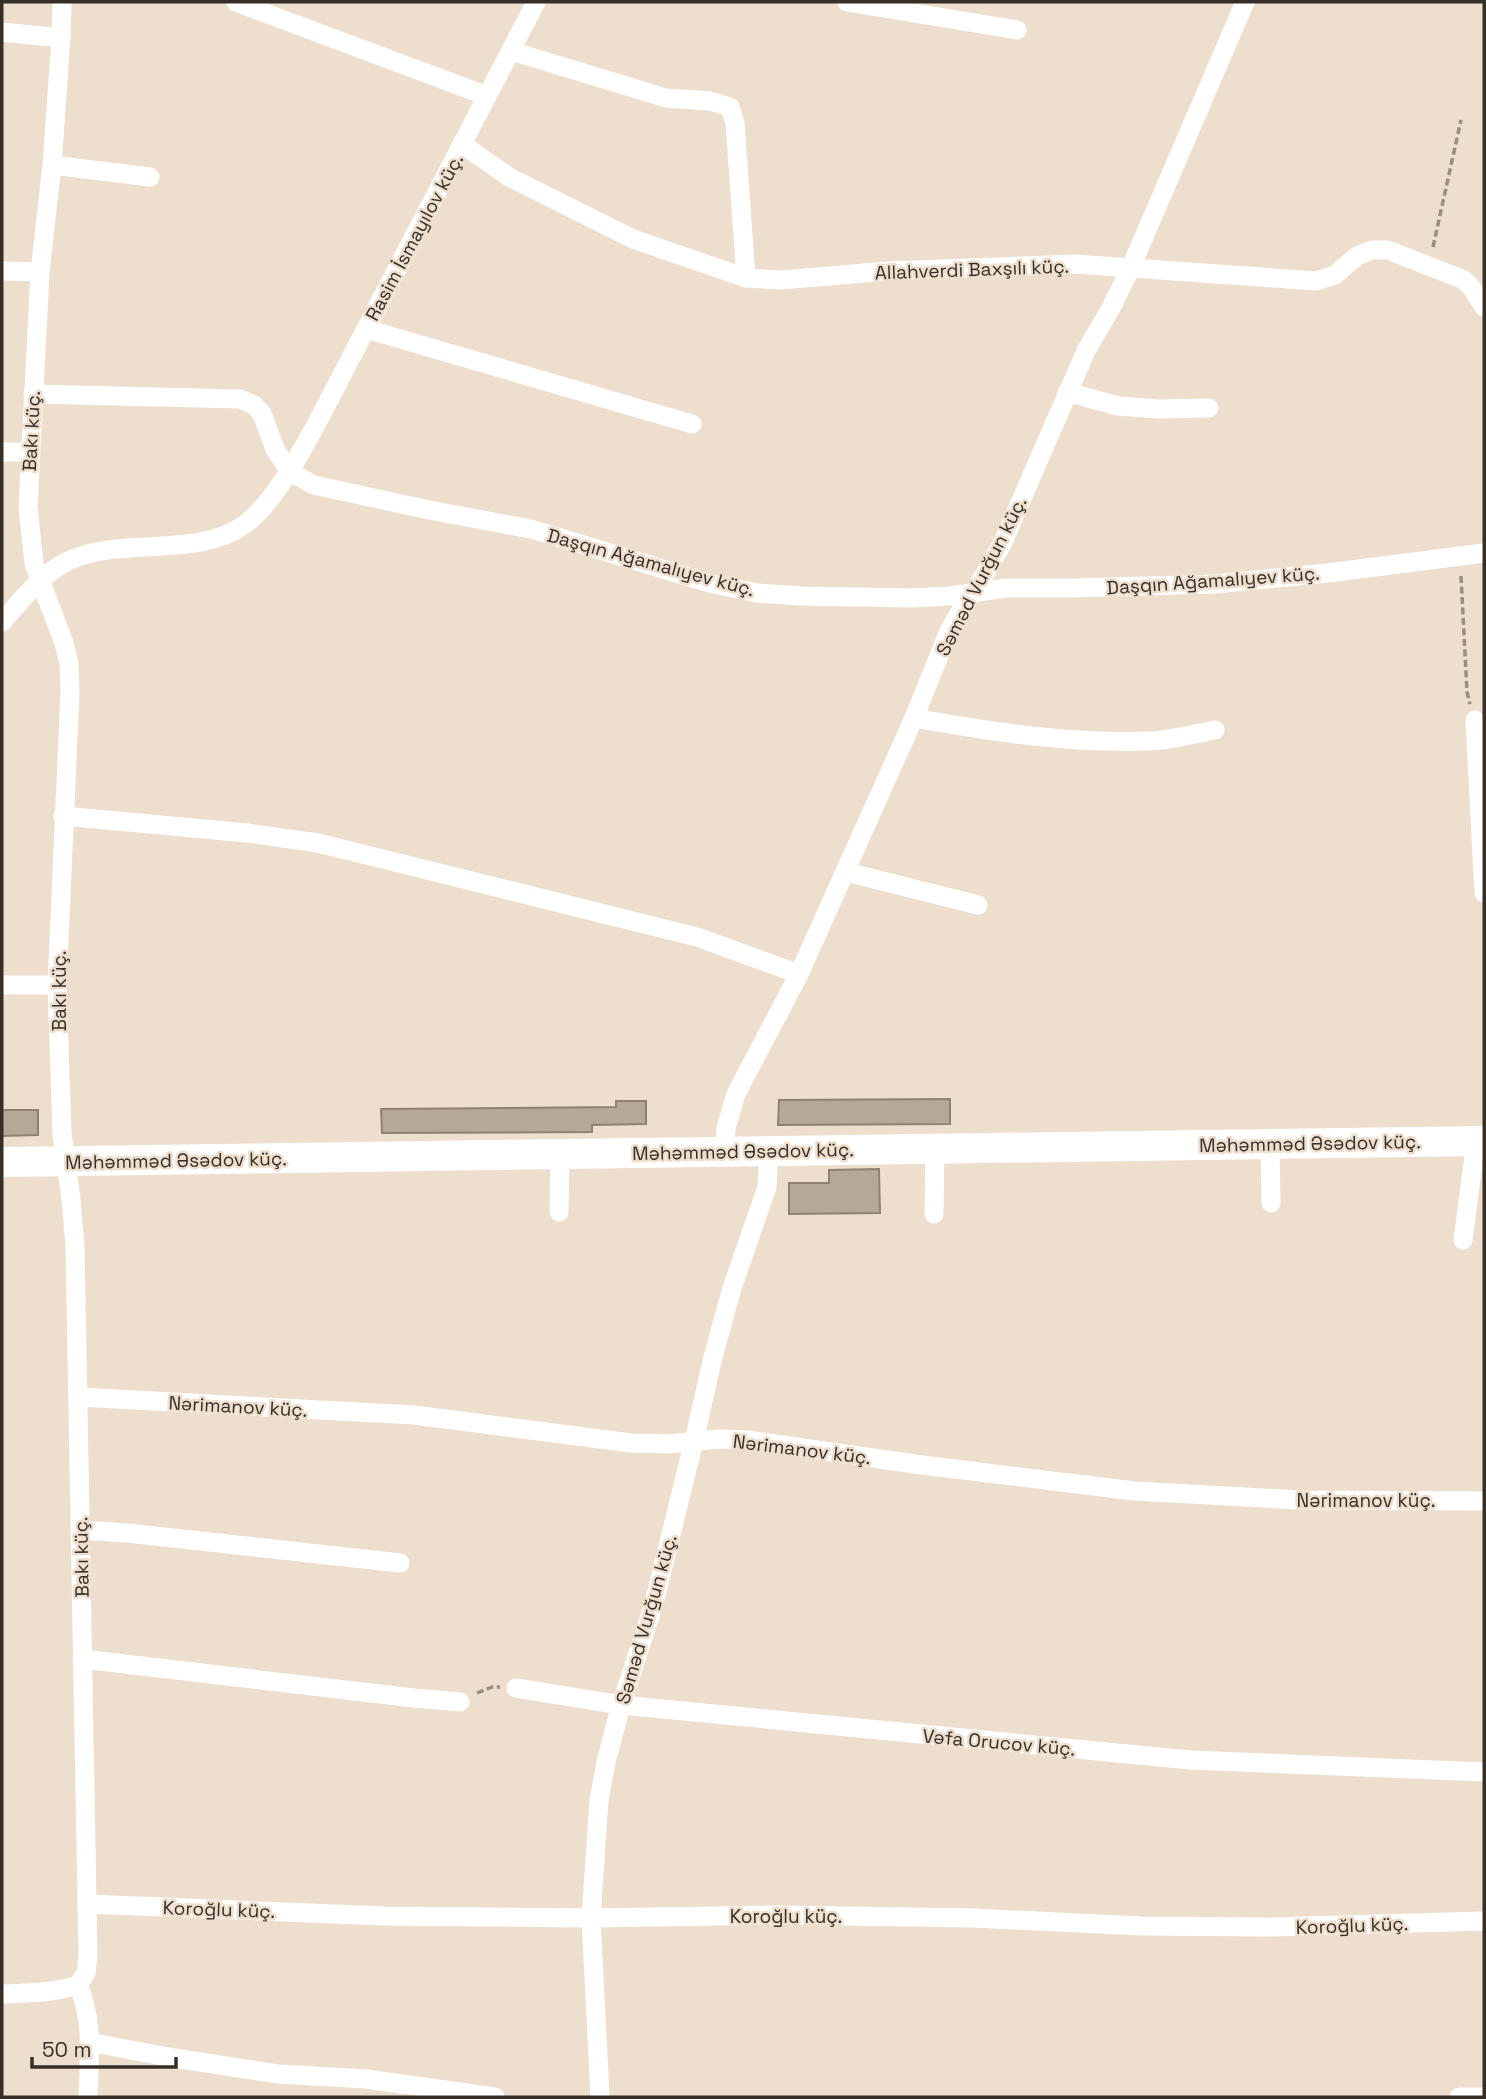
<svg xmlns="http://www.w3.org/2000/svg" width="1486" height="2099" font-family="'Space Grotesk',sans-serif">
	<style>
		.building { fill: #b6a898; stroke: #8f8272; stroke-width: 2 }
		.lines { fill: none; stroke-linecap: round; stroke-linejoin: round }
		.path { stroke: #998e82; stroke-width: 3.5; stroke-dasharray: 7 3.5; stroke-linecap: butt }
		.minor { stroke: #fff; stroke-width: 19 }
		.primary { stroke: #fff; stroke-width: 30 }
		.labels { text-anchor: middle; stroke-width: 5; stroke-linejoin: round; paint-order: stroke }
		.street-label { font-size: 19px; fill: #352f28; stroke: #eedece }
	</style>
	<rect width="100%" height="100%" fill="#eedece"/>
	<!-- building -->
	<g class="building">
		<polygon points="950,1099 950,1124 778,1125 779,1100"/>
		<polygon points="616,1101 646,1101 646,1124 592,1125 592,1132 382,1133 381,1109 616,1107"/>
		<polygon points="2,1110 38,1110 38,1135 2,1136"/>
		<polygon points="879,1169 880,1213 789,1214 789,1183 829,1183 829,1170"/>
	</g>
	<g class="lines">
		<!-- path -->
		<g class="path">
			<polyline points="1433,247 1461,120"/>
			<polyline points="1461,576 1467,692 1470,704"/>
			<polyline points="477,1693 492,1687 500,1687"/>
		</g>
		<!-- minor -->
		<g class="minor">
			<polyline points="62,2 61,38 52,165 40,272 28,507 34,564 64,643 69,664 70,692 57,985 62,1133 71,1200 75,1246 88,1956 86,1973 78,1985"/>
			<polyline points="236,2 487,96"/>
			<polyline points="847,2 1017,30"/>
			<polyline points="2,32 61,38"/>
			<polyline points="511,51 666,98 710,101 730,107 735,123 746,278"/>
			<polyline points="462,144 509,177 633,239 746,278 781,280 888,271 1075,264 1316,281 1335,275 1357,256 1372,250 1388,250 1464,280 1472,288 1484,307"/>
			<polyline points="52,165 150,177"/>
			<polyline points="2,271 40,272"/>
			<polyline points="366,329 692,424"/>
			<polyline points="1067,392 1118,406 1158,409 1209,408"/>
			<polyline points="33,394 240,399 254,405 262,414 275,449 290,472 314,485 429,510 531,529 709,583 757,593 801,596 911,598 949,596 1006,588 1075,588 1215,584 1328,573 1484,553"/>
			<polyline points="2,452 30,452"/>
			<path d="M2 622C22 600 40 575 68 561 121 536 196 559 244 525 272 506 302 451 318 421L536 2"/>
			<path d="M914 718C992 732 1071 744 1151 741 1172 740 1194 734 1215 730"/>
			<polyline points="1475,720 1484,893"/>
			<polyline points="63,816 247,833 318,843 697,937 799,974"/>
			<polyline points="846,872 978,905"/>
			<polyline points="2,985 57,985"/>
			<polyline points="1270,1144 1271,1203"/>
			<polyline points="725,1151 726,1128 736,1094 799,974 914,718 949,631 961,610 975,591 1003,542 1086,351 1112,306 1131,267 1245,2"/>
			<polyline points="559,1212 560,1154"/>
			<polyline points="934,1214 935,1148"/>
			<polyline points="1463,1240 1476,1141"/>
			<polyline points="79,1397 414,1415 631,1443 669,1444 719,1439 747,1440 922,1465 1134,1491 1300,1500 1484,1501"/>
			<polyline points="80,1530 128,1533 400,1563"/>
			<polyline points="82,1659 414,1698 460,1702"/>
			<polyline points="516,1688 621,1705 1190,1760 1484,1772"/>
			<polyline points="87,1904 383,1916 591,1918 782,1915 972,1918 1141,1926 1271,1927 1484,1921"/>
			<path d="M78 1985C94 2020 89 2059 88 2097"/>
			<path d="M2 1994C27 1993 53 1993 78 1985"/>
			<polyline points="89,2042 168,2057 278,2074 366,2079 495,2097"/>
			<polyline points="600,2097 591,1918 599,1800 606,1762 621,1705 653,1607 694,1441 713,1357 732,1288 767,1187 769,1151"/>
			<polyline points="1459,2097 1484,2097"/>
		</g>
		<!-- primary -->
		<polyline class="primary" points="2,1162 1484,1141"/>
	</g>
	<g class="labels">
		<!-- street labels -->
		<g class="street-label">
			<text transform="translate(414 237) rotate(-62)" y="7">Rasim İsmayılov küç.</text>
			<text transform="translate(972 269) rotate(-2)" y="7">Allahverdi Baxşılı küç.</text>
			<text transform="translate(31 431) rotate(-87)" y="7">Bakı küç.</text>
			<text transform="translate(651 562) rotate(15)" y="7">Daşqın Ağamalıyev küç.</text>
			<text transform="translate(981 576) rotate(-63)" y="7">Səməd Vurğun küç.</text>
			<text transform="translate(1213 580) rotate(-4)" y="7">Daşqın Ağamalıyev küç.</text>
			<text transform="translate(59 991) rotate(-90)" y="7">Bakı küç.</text>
			<text transform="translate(1310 1143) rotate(-1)" y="7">Məhəmməd Əsədov küç.</text>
			<text transform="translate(743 1151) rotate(-1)" y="7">Məhəmməd Əsədov küç.</text>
			<text transform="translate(176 1160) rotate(-1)" y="7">Məhəmməd Əsədov küç.</text>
			<text transform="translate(238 1406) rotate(3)" y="7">Nərimanov küç.</text>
			<text transform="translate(802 1449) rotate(7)" y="7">Nərimanov küç.</text>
			<text x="1366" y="1507">Nərimanov küç.</text>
			<text transform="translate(81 1557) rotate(-91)" y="7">Bakı küç.</text>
			<text transform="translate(646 1619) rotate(-74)" y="7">Səməd Vurğun küç.</text>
			<text transform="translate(999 1742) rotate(5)" y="7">Vəfa Orucov küç.</text>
			<text transform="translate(219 1909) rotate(2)" y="7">Koroğlu küç.</text>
			<text x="786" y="1923">Koroğlu küç.</text>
			<text transform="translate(1352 1925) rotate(-2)" y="7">Koroğlu küç.</text>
		</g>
	</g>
	<!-- border -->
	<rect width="1486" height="2099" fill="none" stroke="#352f28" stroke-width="7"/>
	<!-- scale -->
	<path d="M32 2057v10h144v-10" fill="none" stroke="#352f28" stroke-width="3.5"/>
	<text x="42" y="2057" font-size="21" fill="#352f28" stroke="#eedece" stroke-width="5" paint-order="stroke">50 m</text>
</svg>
